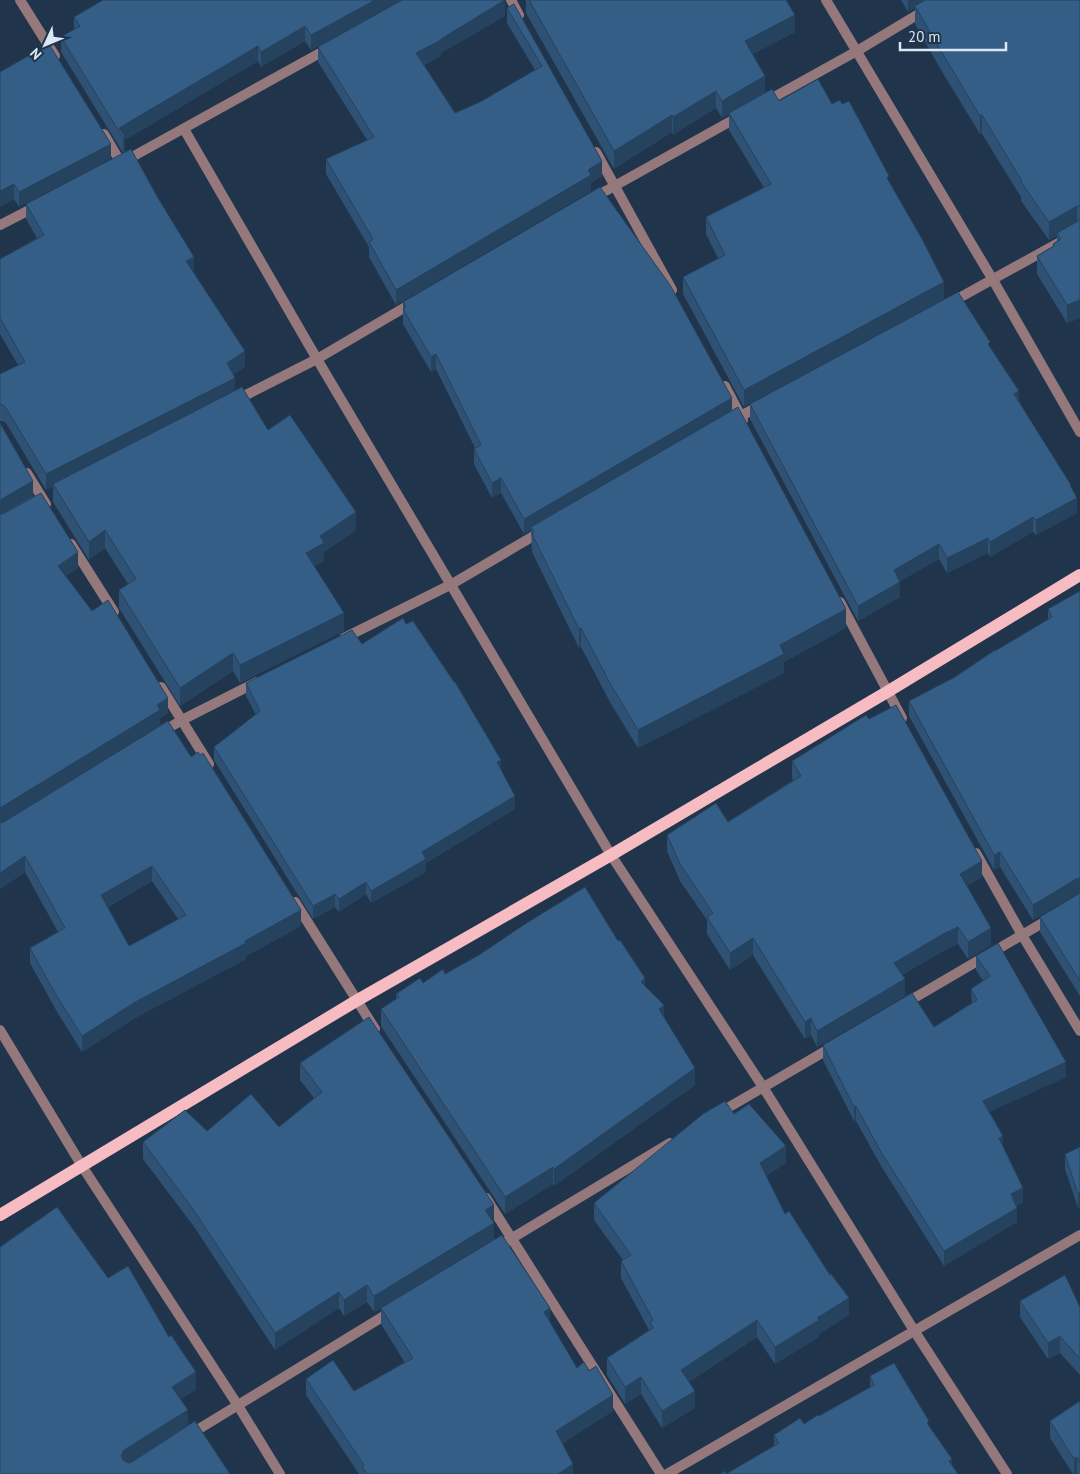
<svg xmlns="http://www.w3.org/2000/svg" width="1080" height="1474" font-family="'PT Sans',sans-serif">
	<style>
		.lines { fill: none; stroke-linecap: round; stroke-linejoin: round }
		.street { stroke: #95787b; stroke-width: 10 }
		.primary { stroke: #f7bbc2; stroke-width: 12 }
		.wall { fill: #2e5174; fill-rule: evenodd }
		.shaded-wall { fill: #25425e }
		.building { fill: #355e87; stroke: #25425e; fill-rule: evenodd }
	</style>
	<rect width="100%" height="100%" fill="#20354b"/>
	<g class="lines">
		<!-- street -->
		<g class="street">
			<polyline points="20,0 55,56"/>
			<polyline points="511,0 519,15"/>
			<polyline points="826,0 993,280 1080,432"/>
			<polyline points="765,102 857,51 942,0"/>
			<polyline points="184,129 317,359 611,855 763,1087 915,1332 1007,1474"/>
			<polyline points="104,134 121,163"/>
			<polyline points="596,152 672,290"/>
			<polyline points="123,162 329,48"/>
			<polyline points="593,198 740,116"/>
			<polyline points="0,225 37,206"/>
			<polyline points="950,303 1080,231"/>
			<polyline points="725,386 743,420"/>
			<polyline points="236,400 317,359 414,302"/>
			<polyline points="732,421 761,405"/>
			<polyline points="27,473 46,504"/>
			<polyline points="71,544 114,612"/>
			<polyline points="840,602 902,718"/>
			<polyline points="344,638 452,584 542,531"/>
			<polyline points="161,687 209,764"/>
			<polyline points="160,733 182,720 257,682"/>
			<polyline points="976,853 1022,935 1080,1031"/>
			<polyline points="295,902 375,1029"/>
			<polyline points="904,1004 1051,918"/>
			<polyline points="0,1030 82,1166 237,1404 280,1474"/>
			<polyline points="719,1113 834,1046"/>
			<polyline points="486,1198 661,1474"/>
			<polyline points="494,1249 670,1143"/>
			<polyline points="189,1435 392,1311"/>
			<polyline points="667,1474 1080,1235"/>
		</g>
		<!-- primary -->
		<polyline class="primary" points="0,1215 356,1001 611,855 887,692 1080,575"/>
	</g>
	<!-- wall -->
	<g class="wall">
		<polygon points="526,0 786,0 795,32 753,54 765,93 779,101 842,104 889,182 944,299 744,407 683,294 683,277 718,258 706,234 706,217 764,188 729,130 729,114 722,118 716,108 673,135 672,132 614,169 526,13"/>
		<polygon points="901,0 1080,0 1080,318 1067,323 1037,274 1037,256 1053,246 1053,244 1057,241 1057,236 1049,240 1021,201 1021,197 982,134 980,134 941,70 915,24 915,8 908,12"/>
		<polygon points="514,4 602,176 591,183 591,191 396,305 369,257 369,247 326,174 326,159 367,140 318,62 318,47 344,32 311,50 305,41 261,67 258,61 125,140 123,153 61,52 61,37 74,29 74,17 505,16 441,53 441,56 424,65 455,113 480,102 535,70 507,23 507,8"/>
		<polygon points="49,44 19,207 14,199 0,207 0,72"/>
		<polygon points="26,204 194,272 245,367 234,374 235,390 268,430 356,530 324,552 324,561 314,566 344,631 240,683 233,671 180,706 119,608 119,590 128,584 105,548 89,560 53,502 53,486 46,490 6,423 3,421 0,421 0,374 18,365 0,334 0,259 37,238 26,219"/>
		<polygon points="403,302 732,411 846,628 784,662 784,673 638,748 611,704 581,647 579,648 532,552 531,530 524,534 501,493 492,498 474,464 474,449 475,448 436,369 431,372 403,324"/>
		<polygon points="990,348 1019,401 1071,488 1077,513 1036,535 1033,532 990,557 988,553 947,573 939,559 900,581 900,597 858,621 750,419 750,404"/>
		<path d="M0 423 33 496 78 568 66 576 168 713 160 718V725L2 823 168 721 301 926 246 956V959L137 1017 82 1052 56 1010 30 963V948L58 932 25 872 0 889ZM152 881 178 919 129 946 108 907Z"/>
		<polygon points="1080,591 1080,996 1040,932 1040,917 1079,893 1076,894 1033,920 1000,867 994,870 909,716 909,701 955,677 995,651 1048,620 1048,609"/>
		<polygon points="362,644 501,769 515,809 426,863 426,872 371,903 366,894 339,912 335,907 313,919 214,760 214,747 256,715 246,696 246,683"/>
		<polygon points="792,761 982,877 967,886 991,945 968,959 958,944 943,951 902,975 905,996 817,1047 811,1035 805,1039 753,955 730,970 707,934 707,920 680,881 667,851 667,835 728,822 793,780 792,778"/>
		<polygon points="976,956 1066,1077 989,1112 1003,1146 1023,1203 1016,1206 1017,1222 944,1266 881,1166 856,1121 854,1121 823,1060 823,1045 934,1027 972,1004 971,989 983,981 976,970"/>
		<polygon points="445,974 645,987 664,1017 695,1085 554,1186 553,1184 505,1214 381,1026 381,1009 396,999 396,994"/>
		<polygon points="300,1063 494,1221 493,1222 494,1239 550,1322 577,1368 613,1411 562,1443 573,1474 359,1474 306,1395 306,1379 354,1391 405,1363 381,1324 381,1308 374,1312 367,1302 344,1316 339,1308 275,1350 195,1228 143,1159 143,1142 207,1131 279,1127 314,1098 300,1080"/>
		<polygon points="734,1114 786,1163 766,1176 785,1214 849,1315 819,1334 819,1337 775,1364 757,1337 689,1382 695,1408 662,1428 641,1394 625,1404 607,1375 607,1358 649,1330 621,1278 621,1261 623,1260 594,1220 594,1203"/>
		<polygon points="1080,1147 1080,1207 1078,1208 1065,1169 1065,1154"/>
		<polygon points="1020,1301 1080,1307 1080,1375 1060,1353 1048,1359 1020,1317"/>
		<polygon points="870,1376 929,1426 952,1466 726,1474 774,1446 774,1435 804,1424 870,1387"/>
		<polygon points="1080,1401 1080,1474 1073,1474 1050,1438 1050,1421"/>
	</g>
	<!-- shaded-wall -->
	<g class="shaded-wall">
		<polygon points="375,0 403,0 311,50 311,35"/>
		<polygon points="505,0 505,16 441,53 441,56 416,68 416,53"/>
		<polygon points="908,0 929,0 915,6 915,8 908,12"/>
		<polygon points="795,15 795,32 745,58 745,41"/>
		<polygon points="305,26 305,41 261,67 261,52"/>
		<polygon points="258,46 258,61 125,140 125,152 123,153 123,138 119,128"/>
		<polygon points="765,76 765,94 722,118 722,101"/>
		<polygon points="716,91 716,108 673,135 673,117"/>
		<polygon points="672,115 672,132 614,169 614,151"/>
		<polygon points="982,115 982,134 980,134 980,116"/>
		<polygon points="111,144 111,159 19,207 19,192"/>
		<polygon points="602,161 602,176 591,183 591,191 396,305 396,290"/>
		<polygon points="14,184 14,199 0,207 0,191"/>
		<polygon points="1077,206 1077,225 1057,233 1057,236 1049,240 1049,222"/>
		<polygon points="194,257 194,272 186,261"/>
		<polygon points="944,282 944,299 744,407 744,390"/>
		<polygon points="1080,300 1080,318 1067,323 1067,305"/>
		<polygon points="245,351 245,367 227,379 227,363"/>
		<polygon points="436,354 436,369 431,372 431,357"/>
		<polygon points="235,378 235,393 53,484 53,486 46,490 46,474"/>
		<polygon points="1019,391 1019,406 1014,394"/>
		<polygon points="732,398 732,413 531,527 531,530 524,534 524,519"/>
		<polygon points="501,478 501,493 492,498 492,483"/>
		<polygon points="33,481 33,496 0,515 0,500"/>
		<polygon points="1077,498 1077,513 1036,535 1036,520"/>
		<polygon points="356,512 356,530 324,552 324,561 306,571 306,553 320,536"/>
		<polygon points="1033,517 1033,532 990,557 990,542"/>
		<polygon points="105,530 105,548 89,560 89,542"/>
		<polygon points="988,538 988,553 947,573 947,558"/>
		<polygon points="939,544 939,559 894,585 894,570"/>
		<polygon points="78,552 78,568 58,582 58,566"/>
		<polygon points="900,582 900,597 858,621 858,606"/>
		<polygon points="846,609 846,628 784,662 784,673 638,748 638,730 780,645"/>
		<polygon points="344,613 344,631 240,683 240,665"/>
		<polygon points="581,628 581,647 579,648 579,629"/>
		<polygon points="233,653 233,671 180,706 180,688"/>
		<polygon points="168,698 168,713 160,718 160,725 0,824 0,808"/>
		<polygon points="501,760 501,773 497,762"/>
		<polygon points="515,796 515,809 426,863 426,872 371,903 371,891 422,852"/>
		<polygon points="1000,852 1000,867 994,870 994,855"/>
		<polygon points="25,856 25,872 0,889 0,873"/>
		<polygon points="982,861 982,877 960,890 960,874"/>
		<polygon points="152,866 152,881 101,910 101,895"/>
		<polygon points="1080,878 1080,893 1076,894 1033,920 1033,905 1076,879"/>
		<polygon points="366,882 366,894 339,912 339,899"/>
		<polygon points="335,894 335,907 313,919 313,906"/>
		<polygon points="301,910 301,926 246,956 246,959 137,1017 82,1052 82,1036 137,1001"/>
		<polygon points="958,927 958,944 943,951 894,980 894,963 943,934"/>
		<polygon points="991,928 991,945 968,959 968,942"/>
		<polygon points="753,938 753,955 730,970 730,953"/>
		<polygon points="645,978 645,995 641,982"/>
		<polygon points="905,979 905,996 817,1047 817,1031"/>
		<polygon points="664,1005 664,1022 659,1009"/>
		<polygon points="811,1018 811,1035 805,1039 805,1022"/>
		<polygon points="1066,1062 1066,1077 983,1115 983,1101"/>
		<polygon points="695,1068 695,1085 554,1186 554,1169"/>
		<polygon points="856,1106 856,1121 854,1121 854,1107"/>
		<polygon points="1003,1136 1003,1150 999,1138"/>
		<polygon points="786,1146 786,1163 760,1180 760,1163"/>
		<polygon points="553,1167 553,1184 505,1214 505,1197"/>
		<polygon points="1023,1188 1023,1203 1011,1208 1011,1194"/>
		<polygon points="1080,1192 1080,1207 1078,1208 1078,1194"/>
		<polygon points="494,1205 494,1221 485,1227 485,1210"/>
		<polygon points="1017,1208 1017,1222 944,1266 944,1251"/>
		<polygon points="494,1223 494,1240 374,1312 374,1296"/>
		<polygon points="367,1285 367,1302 344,1316 344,1300"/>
		<polygon points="339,1292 339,1308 275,1350 275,1333"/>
		<polygon points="849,1298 849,1315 819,1334 819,1337 775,1364 775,1347 817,1318"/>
		<polygon points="550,1308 550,1324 544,1312"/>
		<polygon points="757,1320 757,1337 681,1387 681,1370"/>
		<polygon points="1060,1336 1060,1353 1048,1359 1048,1343"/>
		<polygon points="196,1372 196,1390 172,1405 172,1387"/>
		<polygon points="641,1377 641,1394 625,1404 625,1387"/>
		<polygon points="695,1391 695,1408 662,1428 662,1411"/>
		<polygon points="613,1395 613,1411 556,1448 556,1431"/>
		<polygon points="188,1410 188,1428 124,1468 121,1456 124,1450"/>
		<polygon points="1077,1457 1077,1474 1074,1474 1074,1459"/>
		<polygon points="952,1459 952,1474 949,1461"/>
		<polygon points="573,1464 573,1474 558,1474"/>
	</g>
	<!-- building -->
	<g class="building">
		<polygon points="103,0 375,0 311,35 305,26 261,52 258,46 119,128 125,137 123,138 61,37 80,26 74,17"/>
		<polygon points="402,0 505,0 441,39 441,40 416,53 455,113 480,102 542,66 507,8 514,4 602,161 588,170 591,175 396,290 369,242 373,239 326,159 374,137 318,47"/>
		<polygon points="529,0 786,0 795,15 745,41 765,76 722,101 716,91 673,117 672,115 614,151"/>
		<polygon points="925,0 1080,0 1080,206 1077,206 1049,222 1021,182 1022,181 982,115 980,116 941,51 915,6"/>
		<polygon points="49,44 111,144 19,192 14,184 0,191 0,72"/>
		<polygon points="818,79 832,104 840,100 842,104 849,101 889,176 887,178 922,239 944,282 744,390 683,277 725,255 706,217 771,184 729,113 772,89 779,101"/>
		<polygon points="131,149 158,198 194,257 186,261 245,351 227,363 235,378 46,474 6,408 3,405 0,405 0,374 25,362 0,318 0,259 44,235 26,204"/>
		<polygon points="600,187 670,285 732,398 524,519 501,478 492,483 474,449 481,445 436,354 431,357 403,309 406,307 403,302"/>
		<polygon points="1080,220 1080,300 1067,305 1037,256 1054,246 1053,244 1061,239 1057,233"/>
		<polygon points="958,292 990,342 988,344 1019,391 1014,394 1071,485 1070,485 1077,498 1036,520 1033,517 990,542 988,538 947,558 939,544 894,570 900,582 858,606 750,404"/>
		<polygon points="242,387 268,430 290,415 356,512 320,536 324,543 306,553 344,613 240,665 233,653 180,688 119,590 136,579 105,530 89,542 53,484"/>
		<polygon points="738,407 846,609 780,645 784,654 638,730 611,685 581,628 579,629 532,534 534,532 531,527"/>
		<polygon points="0,423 33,481 0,500"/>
		<polygon points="41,493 78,552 58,566 92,611 108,600 168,698 157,705 160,710 0,808 0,514 3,514"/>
		<polygon points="1080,591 1080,878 1076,879 1033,905 1000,852 994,855 909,701 955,677 995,650 995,651 1052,617 1048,609"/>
		<polygon points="403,618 406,624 413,621 454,682 455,682 501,760 497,762 515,796 422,852 426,859 371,891 366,882 339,899 335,894 313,906 214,747 260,711 246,683 352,630 362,644"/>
		<polygon points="896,705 982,861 960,874 991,928 968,942 958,927 943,934 894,963 905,979 817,1031 811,1018 805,1022 753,938 730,953 707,917 713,913 680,864 667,835 716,803 728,822 801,776 792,761 866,715 869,719"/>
		<path d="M168 721 191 757 198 752 200 755 203 753 301 910 245 941 246 943 137 1001 82 1036 56 995 30 948 65 928 25 856 0 873V823L4 822ZM152 866 186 915 129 946 101 895Z"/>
		<polygon points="585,887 618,941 620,940 645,978 641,982 664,1005 659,1009 695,1068 554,1169 553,1167 505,1197 381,1009 399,997 396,994 420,978 423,983 443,969 445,974 479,955 522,926"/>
		<polygon points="1080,893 1080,981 1040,917"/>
		<polygon points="998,943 1066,1062 983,1101 1003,1136 999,1138 1023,1188 1011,1194 1017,1208 944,1251 881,1152 856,1106 854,1107 823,1045 912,993 934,1027 977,1000 971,989 990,976 976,956"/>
		<polygon points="369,1017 494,1205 485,1210 494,1223 374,1296 367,1285 344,1300 339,1292 275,1333 195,1212 143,1142 185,1110 207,1131 251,1094 279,1127 322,1092 300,1063"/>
		<polygon points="725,1101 734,1114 749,1104 786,1146 760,1163 785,1214 789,1211 830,1275 831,1274 849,1298 817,1318 819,1320 775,1347 757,1320 681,1370 695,1391 662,1411 641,1377 625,1387 607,1358 653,1328 650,1322 653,1320 621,1261 631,1255 594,1203 703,1114"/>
		<polygon points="1080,1147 1080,1192 1078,1194 1065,1154"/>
		<polygon points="57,1207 108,1278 128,1266 169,1337 171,1335 196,1372 172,1387 188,1410 124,1450 121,1456 123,1460 128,1463 132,1462 195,1421 230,1474 0,1474 0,1247"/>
		<polygon points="502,1235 550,1308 544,1312 577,1368 584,1362 589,1371 596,1366 613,1395 556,1431 573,1464 558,1474 367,1474 362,1466 364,1465 306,1379 333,1360 354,1391 413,1358 381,1308"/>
		<polygon points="1065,1275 1080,1307 1080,1359 1060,1336 1048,1343 1020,1301"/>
		<polygon points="894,1363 929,1421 927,1423 952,1459 949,1461 958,1474 720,1474 725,1471 726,1474 779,1443 774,1435 800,1418 804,1424 818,1415 819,1416 874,1385 870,1376"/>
		<polygon points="1080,1401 1080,1463 1077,1457 1074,1459 1050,1421"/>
	</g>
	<!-- north arrow -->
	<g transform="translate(45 45) rotate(226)" stroke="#20354b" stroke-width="4" paint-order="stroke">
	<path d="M0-4L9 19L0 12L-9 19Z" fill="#dae7f5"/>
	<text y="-8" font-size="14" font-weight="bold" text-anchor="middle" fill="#dae7f5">N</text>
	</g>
	<!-- scale -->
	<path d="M900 42v8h106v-8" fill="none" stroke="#dae7f5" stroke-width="2.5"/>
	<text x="908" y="42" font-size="15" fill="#dae7f5" stroke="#20354b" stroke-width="4" paint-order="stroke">20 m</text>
</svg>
